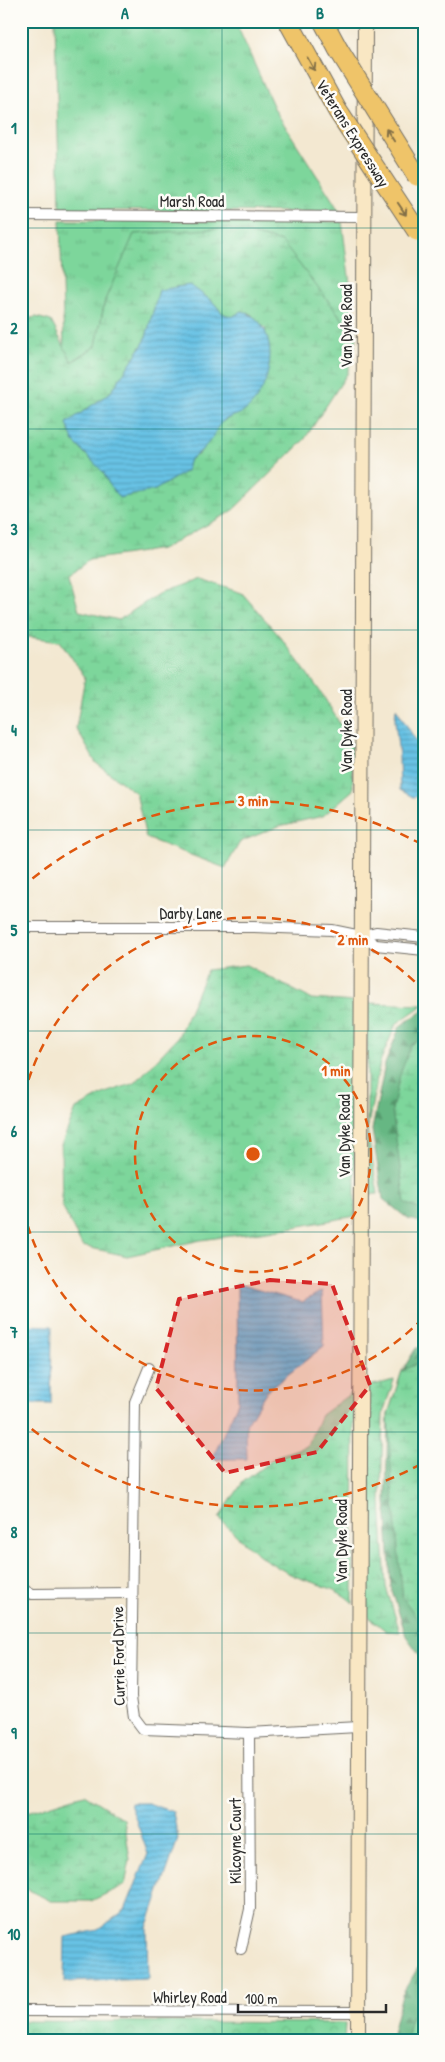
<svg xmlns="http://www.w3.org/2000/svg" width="445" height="2062" font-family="'Patrick Hand',sans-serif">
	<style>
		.grass { fill: url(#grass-tufts); stroke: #548063 }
		.forest { fill: url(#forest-firs); stroke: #487157 }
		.wetland { fill: url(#wetland-marsh); stroke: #548063; fill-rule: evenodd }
		.park { fill: url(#park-crowns); stroke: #548063 }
		.water { fill: url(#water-rules); stroke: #497688 }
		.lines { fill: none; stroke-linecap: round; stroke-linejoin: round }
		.street-casing { stroke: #716d65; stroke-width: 12 }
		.secondary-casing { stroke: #716d65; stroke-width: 16 }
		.highway-casing { stroke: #716d65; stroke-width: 21 }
		.street { stroke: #fff; stroke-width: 10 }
		.secondary { stroke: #f9e7c3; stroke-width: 14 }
		.highway { stroke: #efc469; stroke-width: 19 }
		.highway-bridge-casing { stroke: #716d65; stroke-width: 21; stroke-linecap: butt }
		.highway-bridge { stroke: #efc469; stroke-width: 19 }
		.oneway { stroke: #837047 }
		.marked { fill: #d62828; fill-opacity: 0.2; stroke: #d62828; stroke-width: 4; stroke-dasharray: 10 6; stroke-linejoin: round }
		.grid { fill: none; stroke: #0f766e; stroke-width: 1; stroke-opacity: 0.55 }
		.ring { fill: none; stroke: #df570e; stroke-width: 2.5; stroke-dasharray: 9 6 }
		.labels { text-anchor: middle; stroke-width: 5; stroke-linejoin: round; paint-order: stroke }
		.street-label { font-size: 16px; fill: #2b2b2b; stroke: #fdfcf7 }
		.centre { fill: #df570e; stroke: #fdfcf7; stroke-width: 2.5 }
		.ring-label { font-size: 15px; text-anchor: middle; font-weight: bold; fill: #df570e; stroke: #fdfcf7; stroke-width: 5; stroke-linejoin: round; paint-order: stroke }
		.neatline { fill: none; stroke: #0f766e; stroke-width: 2 }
		.grid-label { font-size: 16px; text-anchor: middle; font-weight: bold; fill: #0f766e }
	</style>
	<defs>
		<pattern id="grass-tufts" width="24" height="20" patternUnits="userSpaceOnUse" patternTransform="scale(1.25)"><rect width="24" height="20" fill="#7dd69b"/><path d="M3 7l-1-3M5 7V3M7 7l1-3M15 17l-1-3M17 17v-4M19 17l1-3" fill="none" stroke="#6cb886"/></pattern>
		<pattern id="forest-firs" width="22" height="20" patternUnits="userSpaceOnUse" patternTransform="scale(1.25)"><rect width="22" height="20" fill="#66b783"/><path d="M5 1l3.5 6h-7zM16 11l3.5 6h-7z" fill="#54956b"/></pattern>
		<pattern id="wetland-marsh" width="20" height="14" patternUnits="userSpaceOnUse" patternTransform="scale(1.25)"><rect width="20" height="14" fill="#7dd69b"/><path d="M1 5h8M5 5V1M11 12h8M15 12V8" fill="none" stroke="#6cb886"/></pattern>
		<pattern id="park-crowns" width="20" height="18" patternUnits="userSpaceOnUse" patternTransform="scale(1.25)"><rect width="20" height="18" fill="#7dd69b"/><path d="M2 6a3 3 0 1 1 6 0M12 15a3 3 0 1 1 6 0" fill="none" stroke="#6cb886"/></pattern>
		<pattern id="water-rules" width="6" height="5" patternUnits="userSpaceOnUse" patternTransform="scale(1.25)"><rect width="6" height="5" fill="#67c2e5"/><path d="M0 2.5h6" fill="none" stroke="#559eba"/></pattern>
	</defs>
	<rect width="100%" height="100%" fill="#fdfcf7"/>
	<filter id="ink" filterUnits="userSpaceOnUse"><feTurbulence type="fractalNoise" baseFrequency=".02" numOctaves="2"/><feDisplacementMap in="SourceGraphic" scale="10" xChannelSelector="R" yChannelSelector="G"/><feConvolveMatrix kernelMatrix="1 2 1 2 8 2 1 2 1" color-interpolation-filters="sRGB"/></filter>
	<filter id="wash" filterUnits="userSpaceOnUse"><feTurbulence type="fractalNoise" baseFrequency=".0096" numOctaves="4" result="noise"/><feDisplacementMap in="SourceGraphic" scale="20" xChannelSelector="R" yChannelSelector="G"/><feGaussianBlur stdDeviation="1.12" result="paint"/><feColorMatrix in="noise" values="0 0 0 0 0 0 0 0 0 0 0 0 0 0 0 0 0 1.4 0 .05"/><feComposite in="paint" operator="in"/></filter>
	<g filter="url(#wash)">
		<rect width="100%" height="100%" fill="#f3e8d1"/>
		<!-- grass -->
		<g class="grass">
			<polygon points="55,21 235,21 275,110 340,212 60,210"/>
			<polygon points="60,220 342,222 357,338 322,293 105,300 96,346 71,362 64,348"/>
		</g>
		<!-- forest -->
		<g class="forest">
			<polygon points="424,1010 424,1223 408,1219 383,1199 372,1130 385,1064 400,1026"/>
			<polygon points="416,1348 424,1348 424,1661 406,1636 391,1587 386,1501 388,1415 402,1371"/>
			<polygon points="424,1958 424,2041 390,2041 402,1994"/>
		</g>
		<!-- wetland -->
		<g class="wetland">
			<path d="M227 228 282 242 357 338 347 374 304 440 231 512 162 549 89 560 69 575 79 611 119 620 158 594 197 579 242 593 282 639 322 694 352 744 353 790 323 816 279 826 240 842 225 868 146 838 136 793 96 763 76 728 85 677 60 641 21 636V320L36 317 51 321 72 362 96 346 105 300 134 234ZM190 285 213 302 222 313 232 317 242 311 251 314 266 329 246 410 221 422 199 454 190 459 186 471 155 490 114 489 109 484 103 472 73 441 67 423 111 392 145 341 159 290Z"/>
			<polygon points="246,965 311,999 355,1002 355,1216 289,1228 201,1240 127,1256 82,1246 62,1206 61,1145 76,1109 105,1093 135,1083 178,1037 207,970"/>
			<polygon points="367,1003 423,1005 396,1024 380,1062 367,1130 378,1194 367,1194"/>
			<polygon points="424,1037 424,1211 405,1203 392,1110 400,1075 411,1045"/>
			<polygon points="424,1360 424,1627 403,1598 392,1486 388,1414 402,1371"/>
			<polygon points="394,1380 383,1413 381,1501 386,1587 400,1632 386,1631 364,1613 365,1387"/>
			<path d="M354 1391 353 1603C335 1585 310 1584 288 1573 261 1559 240 1540 219 1518L243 1482 277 1456 307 1446 321 1415Z"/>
			<polygon points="84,1794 124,1819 130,1860 125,1885 91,1901 51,1901 21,1886 21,1814"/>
			<polygon points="424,2003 424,2041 406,2041 411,2017"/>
		</g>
		<!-- park -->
		<polygon class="park" points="21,2021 345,2023 344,2041 21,2041"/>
		<!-- water -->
		<g class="water">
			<path d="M190 285 213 302 222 313 232 317 242 311C283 324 274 388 246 410 239 416 228 416 222 422 218 425 216 431 214 435 207 445 200 453 190 459L186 471 155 490 119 498 109 484 103 472 73 441 67 423 111 392 145 341 159 290Z"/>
			<polygon points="396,708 424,754 424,796 413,797 400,790 399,756 395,720"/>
			<polygon points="237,1284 302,1302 322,1291 324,1346 266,1392 246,1425 247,1459 212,1459 238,1402"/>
			<polygon points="21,1325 52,1326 51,1404 21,1404"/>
			<polygon points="130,1803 147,1803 173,1812 178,1839 147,1928 148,1979 64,1982 65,1937 98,1930 125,1910 148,1854"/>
		</g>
	</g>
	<g filter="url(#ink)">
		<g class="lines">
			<!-- street casing -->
			<g class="street-casing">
				<g id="street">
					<polyline points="21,215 363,217"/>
					<polyline points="21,927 254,927 332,930 361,936 376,945 424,950"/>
					<polyline points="361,936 376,932 424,937"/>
					<polyline points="149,1368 135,1402 131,1697 134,1717 143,1729 249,1733 358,1727"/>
					<polyline points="21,1589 32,1594 132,1593"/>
					<polyline points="241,1949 250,1909 249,1733"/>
					<polyline points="21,2011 358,2012"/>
				</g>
			</g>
			<!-- secondary casing -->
			<g class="secondary-casing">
				<polyline id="secondary" points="358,2041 365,21"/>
			</g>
			<!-- highway casing -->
			<g class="highway-casing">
				<g id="highway">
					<polyline points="288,21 337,110"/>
					<polyline points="323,21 338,49"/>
				</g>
			</g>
			<!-- street -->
			<use href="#street" class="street"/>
			<!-- secondary -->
			<use href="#secondary" class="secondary"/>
			<!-- highway -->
			<use href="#highway" class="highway"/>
			<!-- highway-bridge casing -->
			<g class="highway-bridge-casing">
				<g id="highway-bridge">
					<polyline points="338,49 417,176"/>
					<polyline points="337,110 417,231"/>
				</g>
			</g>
			<!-- highway-bridge -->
			<use href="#highway-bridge" class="highway-bridge"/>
		</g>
		<!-- one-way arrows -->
		<defs><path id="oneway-shaft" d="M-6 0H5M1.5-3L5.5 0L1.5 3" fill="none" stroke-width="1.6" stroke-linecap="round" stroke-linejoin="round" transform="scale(1.25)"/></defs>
		<g class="oneway">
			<use href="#oneway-shaft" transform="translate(311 64) rotate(61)"/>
			<use href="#oneway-shaft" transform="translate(390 135) rotate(-123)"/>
			<use href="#oneway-shaft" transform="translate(402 209) rotate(56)"/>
		</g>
	</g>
	<!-- marked area -->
	<path class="marked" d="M270 1280 332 1284 370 1385 317 1452 225 1473 156 1388 179 1299Z"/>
	<!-- grid -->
	<path class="grid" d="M222 21V2041M21 228H424M21 429H424M21 630H424M21 830H424M21 1031H424M21 1232H424M21 1432H424M21 1633H424M21 1834H424"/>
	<!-- distance rings -->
	<g class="ring">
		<circle cx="253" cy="1154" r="118"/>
		<path d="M423 1318A236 236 0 0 1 21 1199M21 1109A236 236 0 0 1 423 990"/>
		<path d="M421 1464A353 353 0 0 1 21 1420M21 888A353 353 0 0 1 421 844"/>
	</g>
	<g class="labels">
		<!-- street labels -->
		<g class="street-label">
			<text transform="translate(353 133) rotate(58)" y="6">Veterans Expressway</text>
			<text x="192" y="207">Marsh Road</text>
			<text transform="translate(346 326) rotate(-90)" y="6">Van Dyke Road</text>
			<text transform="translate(346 731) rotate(-90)" y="6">Van Dyke Road</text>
			<text x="191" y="919">Darby Lane</text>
			<text transform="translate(344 1136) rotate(-90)" y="6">Van Dyke Road</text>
			<text transform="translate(341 1541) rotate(-90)" y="6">Van Dyke Road</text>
			<text transform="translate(118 1656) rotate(-91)" y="6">Currie Ford Drive</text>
			<text transform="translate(235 1841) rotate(-90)" y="6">Kilcoyne Court</text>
			<text x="190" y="2003">Whirley Road</text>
		</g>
	</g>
	<circle cx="253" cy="1154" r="8" class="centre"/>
	<g class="ring-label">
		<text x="253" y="806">3 min</text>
		<text x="353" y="945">2 min</text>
		<text x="336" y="1076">1 min</text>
	</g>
	<!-- margin -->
	<rect width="445" height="2062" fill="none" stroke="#fdfcf7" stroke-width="55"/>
	<!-- scale -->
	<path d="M238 2004v8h148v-8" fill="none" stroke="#2b2b2b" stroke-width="2.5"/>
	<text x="245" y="2004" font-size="15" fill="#2b2b2b" stroke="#fdfcf7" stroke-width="4" paint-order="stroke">100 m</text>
	<rect x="28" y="28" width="390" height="2006" class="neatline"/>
	<g class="grid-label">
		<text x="125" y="19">A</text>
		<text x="320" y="19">B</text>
		<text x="14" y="134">1</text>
		<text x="14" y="334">2</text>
		<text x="14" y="535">3</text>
		<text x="14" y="736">4</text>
		<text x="14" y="936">5</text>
		<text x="14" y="1137">6</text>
		<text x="14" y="1338">7</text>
		<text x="14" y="1538">8</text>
		<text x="14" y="1739">9</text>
		<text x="14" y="1940">10</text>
	</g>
</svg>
